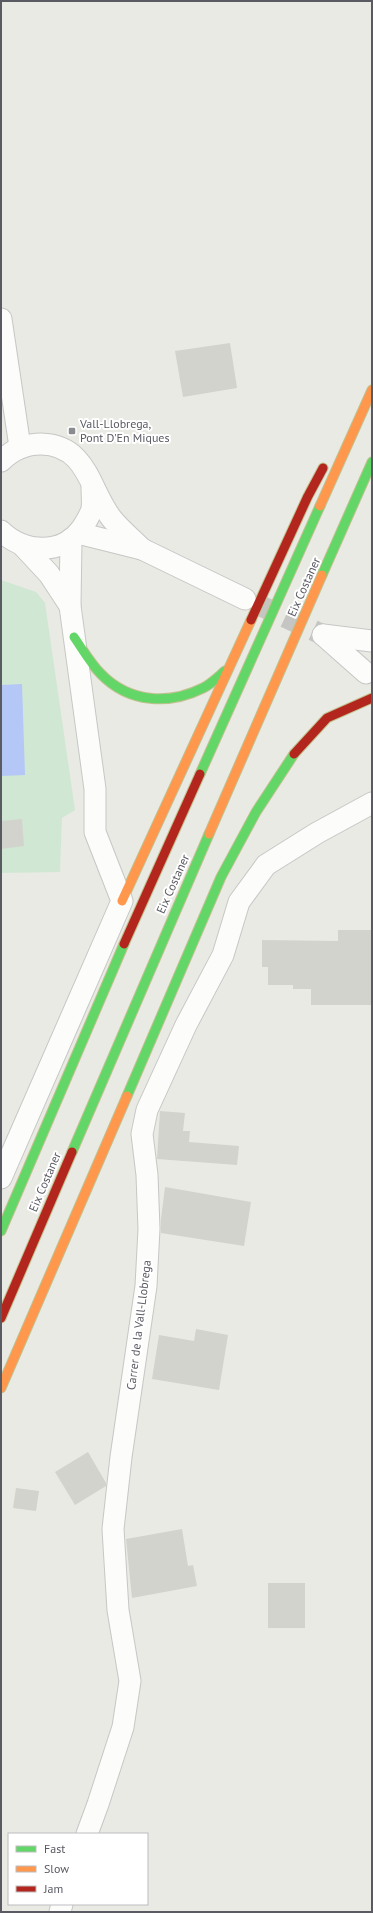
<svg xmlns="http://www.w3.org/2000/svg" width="373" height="1913" font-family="'PT Sans',sans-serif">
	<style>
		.green { fill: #d0e7d4 }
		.water { fill: #b4c7f7 }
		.building { fill: #d3d3ce }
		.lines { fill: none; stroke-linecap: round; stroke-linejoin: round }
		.street-tunnel { stroke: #c5c6c3; stroke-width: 21; stroke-dasharray: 21 10; stroke-linecap: butt }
		.street-casing { stroke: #c6c7c6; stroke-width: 23 }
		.fast-casing { stroke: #c1c190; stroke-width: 11 }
		.slow-casing { stroke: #c1c190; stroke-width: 11 }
		.jam-casing { stroke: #c1c190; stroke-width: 11 }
		.street { stroke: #fcfcfb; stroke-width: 21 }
		.fast { stroke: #63d668; stroke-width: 9 }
		.slow { stroke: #ff974d; stroke-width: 9 }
		.jam { stroke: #b3261e; stroke-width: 9 }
		.poi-dot { fill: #8b8c8f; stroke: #fff; stroke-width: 1.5 }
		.labels { text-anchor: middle; stroke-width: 4; stroke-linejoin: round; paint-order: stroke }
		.poi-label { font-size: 12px; fill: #595a62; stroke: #fff; text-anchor: start }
		.street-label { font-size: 12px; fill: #595a62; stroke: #fff }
	</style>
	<rect width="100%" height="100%" fill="#e9eae3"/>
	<!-- green -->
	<polygon class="green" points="1,580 36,592 45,603 75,810 62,818 60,872 1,873"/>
	<!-- water -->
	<polygon class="water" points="22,684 25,775 1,776 1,685"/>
	<!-- building -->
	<g class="building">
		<polygon points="230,343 237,388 183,397 175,351"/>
		<polygon points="22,819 24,846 1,849 1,821"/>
		<polygon points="338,930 372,930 372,1005 311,1005 311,989 293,989 293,985 268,985 268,967 262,967 262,940 338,941"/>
		<polygon points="160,1111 185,1113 183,1131 190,1131 189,1142 239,1146 237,1165 157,1159"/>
		<polygon points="165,1187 251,1202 244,1246 161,1233 161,1219"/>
		<polygon points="196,1329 228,1335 219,1390 152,1379 159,1335 194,1341"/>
		<polygon points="88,1452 106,1483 106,1486 75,1505 55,1472"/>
		<polygon points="16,1488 39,1491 36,1511 13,1508"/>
		<polygon points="182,1529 188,1566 193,1565 197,1586 132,1598 126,1539"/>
		<rect x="268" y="1583" width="37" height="45"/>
	</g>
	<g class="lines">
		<!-- street-tunnel -->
		<polyline class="street-tunnel" points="257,604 323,635"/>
		<!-- street casing -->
		<g class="street-casing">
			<g id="street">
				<polyline points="1,319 20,447"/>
				<path d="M1 461C12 450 25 444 41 444 88 445 89 490 112 519 121 530 132 539 142 549"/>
				<path d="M1 531C24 553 62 556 82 528 86 522 90 515 92 509 93 502 92 494 92 487"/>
				<polyline points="78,533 142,549 245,599"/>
				<polyline points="23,546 49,574 70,606"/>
				<polyline points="323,635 366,673"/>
				<polyline points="323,635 372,641"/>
				<polyline points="1,1178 122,901 95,832 95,789 70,606 71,539"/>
				<polyline points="87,1834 98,1804 123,1727 130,1681 118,1610 113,1529 121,1457 146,1286 149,1229 147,1175 142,1134 147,1110 186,1025 223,955 239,902 266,865 317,833 372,803"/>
				<polyline points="60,1912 62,1904"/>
			</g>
		</g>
		<!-- fast casing -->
		<g class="fast-casing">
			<g id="fast">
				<polyline points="322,575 372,462"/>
				<path d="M74 637C83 650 90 663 101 674 129 703 169 705 203 688 211 684 218 677 225 671"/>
				<polyline points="200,774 320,506"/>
				<polyline points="127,1096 221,877 256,812 294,754"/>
				<polyline points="72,1152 209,834"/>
				<polyline points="1,1231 124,944"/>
			</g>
		</g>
		<!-- slow casing -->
		<g class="slow-casing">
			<g id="slow">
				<polyline points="320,506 372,390"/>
				<polyline points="209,834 322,575"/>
				<polyline points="122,901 251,620"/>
				<polyline points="1,1388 127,1096"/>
			</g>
		</g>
		<!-- jam casing -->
		<g class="jam-casing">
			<g id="jam">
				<polyline points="251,620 308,496 323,468"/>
				<polyline points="294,754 327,718 372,698"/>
				<polyline points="124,944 200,774"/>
				<polyline points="1,1318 72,1152"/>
			</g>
		</g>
		<!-- street -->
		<use href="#street" class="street"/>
		<!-- fast -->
		<use href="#fast" class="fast"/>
		<!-- slow -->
		<use href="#slow" class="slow"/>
		<!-- jam -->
		<use href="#jam" class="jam"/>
	</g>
	<!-- markers -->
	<rect class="poi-dot" x="68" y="427" width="8" height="8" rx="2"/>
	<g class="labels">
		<!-- poi labels -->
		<g class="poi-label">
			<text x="80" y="428">Vall-Llobrega,<tspan x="80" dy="14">Pont D'En Miques</tspan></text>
		</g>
		<!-- street labels -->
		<g class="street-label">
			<text transform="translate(304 587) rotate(-66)" y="4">Eix Costaner</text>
			<text transform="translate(173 884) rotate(-66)" y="4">Eix Costaner</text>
			<text transform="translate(45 1182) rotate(-67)" y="4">Eix Costaner</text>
			<text transform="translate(139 1325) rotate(-83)" y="4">Carrer de la Vall-Llobrega</text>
		</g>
	</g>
	<!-- border -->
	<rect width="373" height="1913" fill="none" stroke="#595a62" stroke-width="4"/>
	<!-- legend -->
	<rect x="8" y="1833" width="140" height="72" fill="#ffffff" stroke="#bdbdc0"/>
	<rect x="16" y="1846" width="20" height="6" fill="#63d668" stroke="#bdbdc0"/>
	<text x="44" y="1853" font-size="12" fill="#595a62">Fast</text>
	<rect x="16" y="1866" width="20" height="6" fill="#ff974d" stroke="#bdbdc0"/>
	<text x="44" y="1873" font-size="12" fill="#595a62">Slow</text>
	<rect x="16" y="1886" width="20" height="6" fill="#b3261e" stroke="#bdbdc0"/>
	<text x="44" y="1893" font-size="12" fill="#595a62">Jam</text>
</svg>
